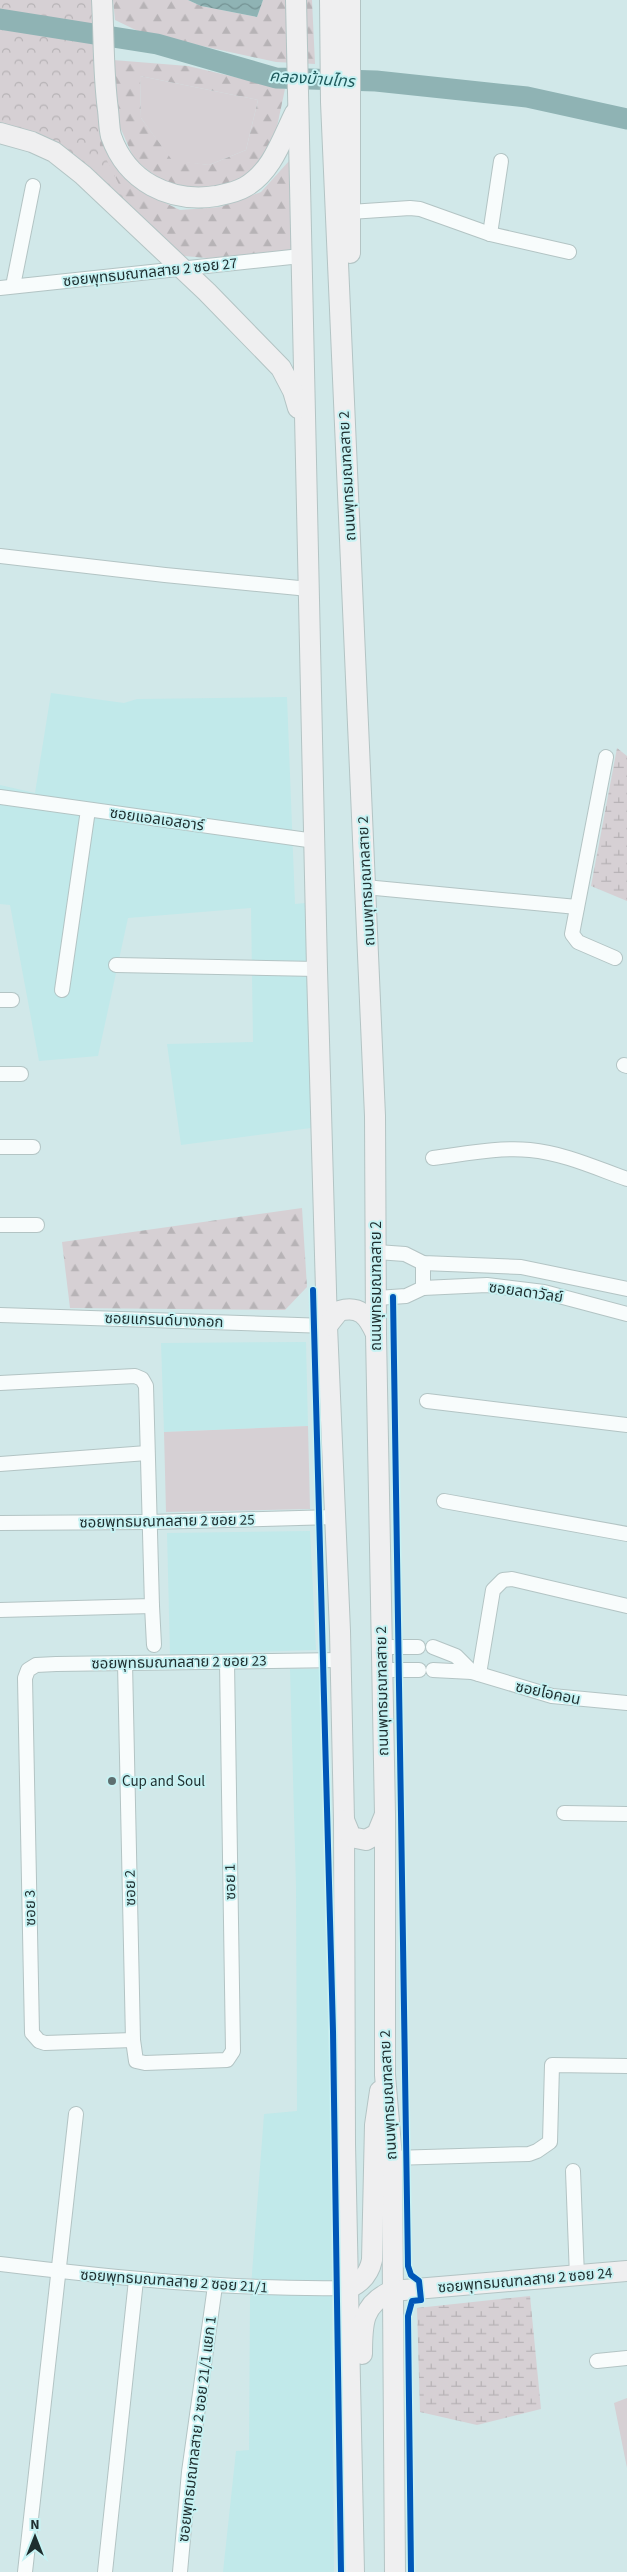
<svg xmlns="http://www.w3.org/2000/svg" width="627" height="2572" font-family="'Source Sans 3','Noto Sans Thai',sans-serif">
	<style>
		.built { fill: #c1e9ea }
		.grass { fill: #d6d0d4 }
		.forest { fill: url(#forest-firs); fill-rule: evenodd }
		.wetland { fill: url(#wetland-marsh) }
		.park { fill: url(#park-crowns) }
		.water { fill: url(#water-waves) }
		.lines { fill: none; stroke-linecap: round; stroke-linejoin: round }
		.river { stroke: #8fb3b4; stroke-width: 21 }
		.street-casing { stroke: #b3c4c4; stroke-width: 16 }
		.secondary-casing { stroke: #b3c4c4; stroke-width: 22 }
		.street { stroke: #f8fcfc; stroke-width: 14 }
		.secondary { stroke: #efeff0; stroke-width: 20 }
		.cycleway-casing { stroke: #c7f2f3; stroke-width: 9 }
		.cycleway { stroke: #0057b8; stroke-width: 6 }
		.poi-dot { fill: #5d6f70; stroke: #c7f2f3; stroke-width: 2 }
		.labels { text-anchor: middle; stroke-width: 4; stroke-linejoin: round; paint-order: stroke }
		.street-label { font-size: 15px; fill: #1e2e2f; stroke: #c7f2f3 }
		.poi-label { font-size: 15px; fill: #1e2e2f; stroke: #c7f2f3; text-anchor: start }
		.water-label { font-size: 16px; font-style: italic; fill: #1e595b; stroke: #c7f2f3 }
	</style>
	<defs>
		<pattern id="forest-firs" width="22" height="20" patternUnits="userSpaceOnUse" patternTransform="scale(1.25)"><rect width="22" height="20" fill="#d6d0d4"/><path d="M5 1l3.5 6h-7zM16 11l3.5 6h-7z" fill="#b7b3b6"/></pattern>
		<pattern id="wetland-marsh" width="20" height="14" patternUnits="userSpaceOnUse" patternTransform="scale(1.25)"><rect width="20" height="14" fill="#d6d0d4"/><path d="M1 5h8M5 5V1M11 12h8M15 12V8" fill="none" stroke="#b7b3b6"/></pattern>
		<pattern id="park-crowns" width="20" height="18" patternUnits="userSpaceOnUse" patternTransform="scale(1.25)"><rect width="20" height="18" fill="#d6d0d4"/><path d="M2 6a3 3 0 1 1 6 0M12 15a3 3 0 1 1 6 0" fill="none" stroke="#b7b3b6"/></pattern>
		<pattern id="water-waves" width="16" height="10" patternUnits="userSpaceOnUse" patternTransform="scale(1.25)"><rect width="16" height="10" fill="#8fb3b4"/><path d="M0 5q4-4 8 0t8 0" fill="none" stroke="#749293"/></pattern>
	</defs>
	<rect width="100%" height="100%" fill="#d1e8e9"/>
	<!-- built -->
	<g class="built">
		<polygon points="51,693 124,703 137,699 287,697 295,904 305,903 311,1128 181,1145 167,1044 253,1042 251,908 128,918 98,1056 39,1061 10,905 0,904 0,785 35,793"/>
		<polygon points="306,1342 308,1426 164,1432 161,1343"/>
		<polygon points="310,1531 316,1650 170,1655 167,1533"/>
		<polygon points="290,1669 319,1669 331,2141 334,2572 223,2572 236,2451 249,2450 250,2300 264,2114 297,2111 296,1887"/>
	</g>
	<!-- grass -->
	<g class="grass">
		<polygon points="140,76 258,100 246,150 209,165 172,161 141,118"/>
		<polygon points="308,1426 310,1509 166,1512 164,1432"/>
		<polygon points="627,2398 627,2468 614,2403"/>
	</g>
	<!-- forest -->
	<g class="forest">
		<polygon points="113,0 188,0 201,6 257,17 263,0 312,0 315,64 276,62 142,33 115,20"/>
		<polygon points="94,53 99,121 113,163 147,194 180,210 220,207 261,192 289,161 293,245 287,254 207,258 184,256 73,158"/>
		<path d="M113 60 188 66 285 89 271 155 240 185 201 188 168 186 134 159 117 120ZM140 76 258 100 246 150 209 165 172 160 141 118Z"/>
		<polygon points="302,1208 307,1287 285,1310 70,1308 62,1242"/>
	</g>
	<!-- wetland -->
	<g class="wetland">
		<polygon points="617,748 627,756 627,901 591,886"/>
		<polygon points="530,2296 541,2409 477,2425 420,2412 417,2308"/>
	</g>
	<!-- park -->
	<polygon class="park" points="0,0 92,0 100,147 130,206 0,126"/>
	<!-- water -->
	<polygon class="water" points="188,0 263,0 257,17 201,6"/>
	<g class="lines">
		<!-- river -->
		<polyline class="river" points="0,19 157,44 276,78 376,81 527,97 627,119"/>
		<!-- street casing -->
		<g class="street-casing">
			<g id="street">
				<polyline points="350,212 410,208 420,209 490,234 569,252"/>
				<polyline points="490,234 501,161"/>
				<polyline points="13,286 33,186"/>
				<polyline points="0,288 301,256"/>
				<polyline points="0,556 165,575 309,589"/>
				<polyline points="606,757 572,934 578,942 615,958"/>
				<polyline points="0,797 315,841"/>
				<polyline points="365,887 577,907"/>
				<polyline points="116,965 317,969"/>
				<polyline points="62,990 88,810"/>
				<polyline points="0,1000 12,1000"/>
				<polyline points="624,1065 627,1066"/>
				<polyline points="0,1074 21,1074"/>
				<polyline points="0,1147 33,1147"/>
				<path d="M433 1158C465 1154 498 1147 530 1150 563 1153 596 1168 627 1179"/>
				<polyline points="0,1225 37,1225"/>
				<polyline points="377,1252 405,1254 423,1263 521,1267 627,1289"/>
				<polyline points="423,1263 423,1288"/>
				<polyline points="377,1298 406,1296 423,1288 487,1285 544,1292 627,1314"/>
				<polyline points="0,1315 327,1326"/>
				<polyline points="0,1383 135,1376 142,1379 146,1386 152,1606 0,1610"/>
				<polyline points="427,1401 627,1425"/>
				<polyline points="0,1464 147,1453"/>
				<polyline points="444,1501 627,1534"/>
				<polyline points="0,1523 149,1522 335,1517"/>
				<polyline points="152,1606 154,1645"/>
				<polyline points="380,1647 418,1647"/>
				<polyline points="433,1647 456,1656 472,1672"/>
				<polyline points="125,1663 133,2040 136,2061 145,2063 227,2060 233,2051 227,1662"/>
				<polyline points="381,1670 419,1670"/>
				<polyline points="433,1670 472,1672 552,1696 627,1703"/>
				<polyline points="479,1674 493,1590 503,1580 512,1579 627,1606"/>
				<polyline points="564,1813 627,1814"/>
				<polyline points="133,2040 45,2043 39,2041 32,2033 25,1678 28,1670 36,1665 56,1664 341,1660"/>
				<polyline points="392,2158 529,2154 537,2151 550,2142 552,2065 627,2066"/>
				<polyline points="573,2171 577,2277"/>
				<path d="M0 2264C116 2278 231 2290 349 2288"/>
				<polyline points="597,2361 627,2358"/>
				<polyline points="25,2572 76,2114"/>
				<polyline points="105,2572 136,2280"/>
				<polyline points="180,2572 189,2472 215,2286"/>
			</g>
		</g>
		<!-- secondary casing -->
		<g class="secondary-casing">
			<g id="secondary">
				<path d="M102 0C104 37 103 73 108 110 109 118 109 128 111 136 127 182 170 203 216 196 226 194 237 192 245 187 272 172 282 139 295 113"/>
				<polyline points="296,0 317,969 327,1326 340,1631 344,1820 345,2144 354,2572"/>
				<polyline points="330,0 331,102 375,1116 376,1334 385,1815 385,2075 392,2158 395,2572"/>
				<polyline points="350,0 350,253"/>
				<polyline points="0,133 32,142 54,152 83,175 207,292 281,368 293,391 298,408"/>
				<path d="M327 1326 339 1311C360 1305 368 1316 376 1334"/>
				<polyline points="344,1820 351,1837 366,1840 377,1834 384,1817"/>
				<path d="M349 2288C362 2282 369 2274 372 2260L375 2125 380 2091"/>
				<path d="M362 2354C362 2324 362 2304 392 2291L627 2271"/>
			</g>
		</g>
		<!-- street -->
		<use href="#street" class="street"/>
		<!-- secondary -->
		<use href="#secondary" class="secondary"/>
		<!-- cycleway casing -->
		<g class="cycleway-casing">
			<g id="cycleway">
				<polyline points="313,1290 333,2031 341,2572"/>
				<polyline points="393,1297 408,2266 411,2275 419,2281 421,2300 412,2301 408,2316 411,2572"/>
			</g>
		</g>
		<!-- cycleway -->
		<use href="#cycleway" class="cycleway"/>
	</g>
	<!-- markers -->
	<circle class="poi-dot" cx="112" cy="1781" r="5"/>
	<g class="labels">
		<!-- street labels -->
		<g class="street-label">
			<text transform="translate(150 272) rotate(-6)" y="5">ซอยพุทธมณฑลสาย 2 ซอย 27</text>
			<text transform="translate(347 476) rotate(-93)" y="5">ถนนพุทธมณฑลสาย 2</text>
			<text transform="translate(157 819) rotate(8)" y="5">ซอยแอลเอสอาร์</text>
			<text transform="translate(366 881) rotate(-93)" y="5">ถนนพุทธมณฑลสาย 2</text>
			<text transform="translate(376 1286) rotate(-90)" y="5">ถนนพุทธมณฑลสาย 2</text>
			<text transform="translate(526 1292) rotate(8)" y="5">ซอยลดาวัลย์</text>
			<text transform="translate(164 1320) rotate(2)" y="5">ซอยแกรนด์บางกอก</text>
			<text transform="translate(167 1521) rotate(-1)" y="5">ซอยพุทธมณฑลสาย 2 ซอย 25</text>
			<text transform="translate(179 1662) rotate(-1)" y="5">ซอยพุทธมณฑลสาย 2 ซอย 23</text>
			<text transform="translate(382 1691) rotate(-91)" y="5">ถนนพุทธมณฑลสาย 2</text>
			<text transform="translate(548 1693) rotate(12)" y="5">ซอยไอคอน</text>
			<text transform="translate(230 1882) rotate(-91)" y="5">ซอย 1</text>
			<text transform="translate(130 1888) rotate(-91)" y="5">ซอย 2</text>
			<text transform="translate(30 1908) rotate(-91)" y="5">ซอย 3</text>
			<text transform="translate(388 2095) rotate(-93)" y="5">ถนนพุทธมณฑลสาย 2</text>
			<text transform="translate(525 2280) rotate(-5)" y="5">ซอยพุทธมณฑลสาย 2 ซอย 24</text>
			<text transform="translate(174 2281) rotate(4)" y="5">ซอยพุทธมณฑลสาย 2 ซอย 21/1</text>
			<text transform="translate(197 2429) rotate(-83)" y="5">ซอยพุทธมณฑลสาย 2 ซอย 21/1 แยก 1</text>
		</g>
		<!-- poi labels -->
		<g class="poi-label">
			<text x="122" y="1786">Cup and Soul</text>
		</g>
		<!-- water labels -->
		<g class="water-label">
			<text transform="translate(312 78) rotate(4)" y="6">คลองบ้านไทร</text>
		</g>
	</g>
	<!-- north arrow -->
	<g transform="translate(35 2537)" stroke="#c7f2f3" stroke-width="4" paint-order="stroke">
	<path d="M0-4L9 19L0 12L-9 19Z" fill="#1e2e2f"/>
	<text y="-8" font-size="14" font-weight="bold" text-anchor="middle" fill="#1e2e2f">N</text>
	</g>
</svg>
